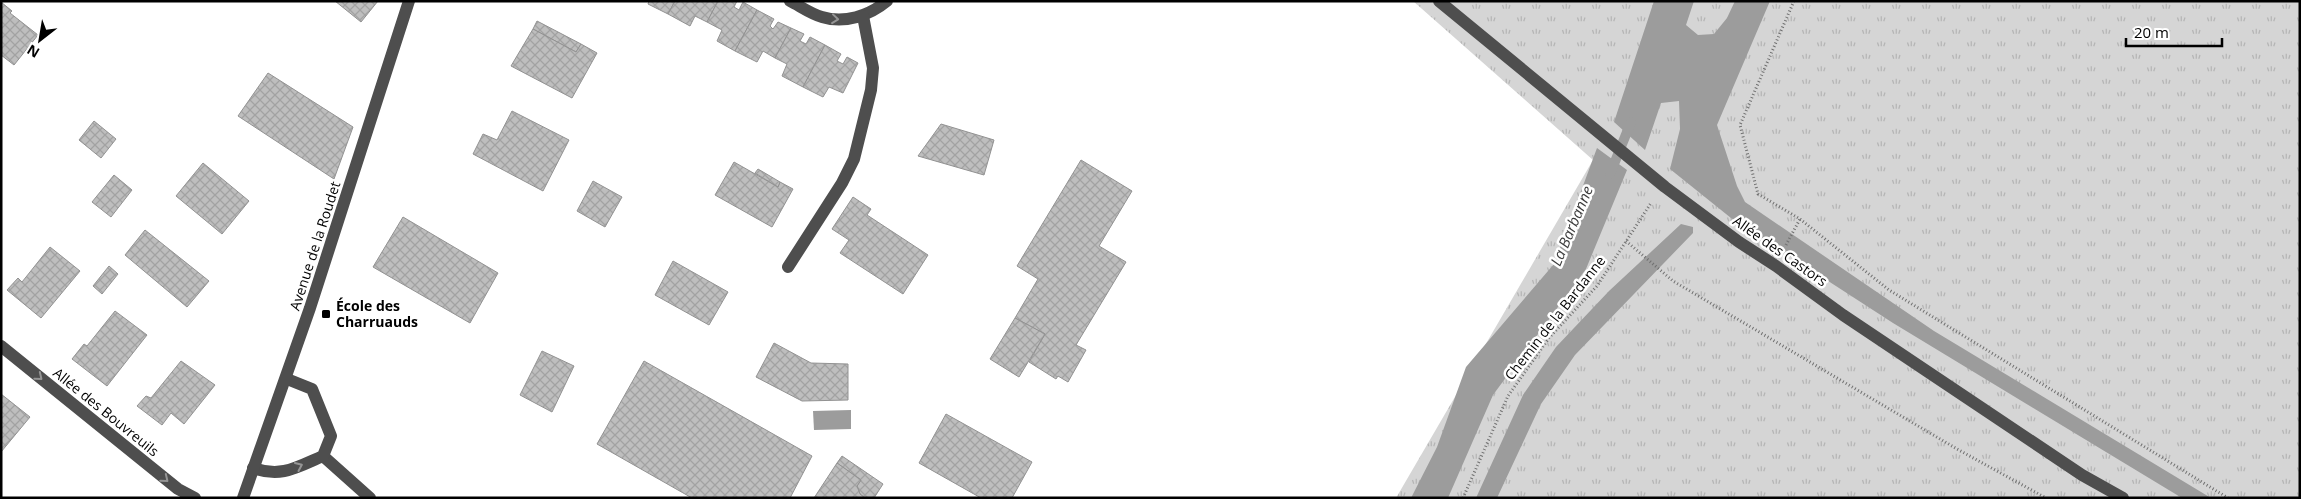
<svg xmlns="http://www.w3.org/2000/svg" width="2301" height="499" font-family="'Open Sans',sans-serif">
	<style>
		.grass { fill: url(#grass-tufts) }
		.water { fill: #9c9c9c }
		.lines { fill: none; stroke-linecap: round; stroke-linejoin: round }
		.stream { stroke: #9c9c9c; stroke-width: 10 }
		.building { fill: url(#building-cross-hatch); stroke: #929292 }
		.path { stroke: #707070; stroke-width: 3; stroke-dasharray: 1 2.5; stroke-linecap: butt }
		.minor { stroke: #4e4e4e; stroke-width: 12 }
		.oneway { stroke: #959595 }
		.poi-dot { fill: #000; stroke: #fff; stroke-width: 2 }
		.labels { text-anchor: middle; stroke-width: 5; stroke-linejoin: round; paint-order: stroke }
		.street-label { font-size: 14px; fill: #000; stroke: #fff }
		.poi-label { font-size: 14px; font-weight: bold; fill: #000; stroke: #fff; text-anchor: start }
		.water-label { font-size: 15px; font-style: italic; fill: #3d3d3d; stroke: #fff }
	</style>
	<defs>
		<pattern id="grass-tufts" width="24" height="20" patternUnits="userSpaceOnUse" patternTransform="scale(1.25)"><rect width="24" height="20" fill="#d5d5d5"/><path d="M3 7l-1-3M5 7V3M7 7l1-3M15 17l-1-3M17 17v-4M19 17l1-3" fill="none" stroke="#b5b5b5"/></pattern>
		<pattern id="building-cross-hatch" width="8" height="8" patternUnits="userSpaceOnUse" patternTransform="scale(1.25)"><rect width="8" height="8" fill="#bebebe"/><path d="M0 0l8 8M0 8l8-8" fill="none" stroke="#a2a2a2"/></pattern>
	</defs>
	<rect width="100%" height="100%" fill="#fff"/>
	<!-- grass -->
	<polygon class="grass" points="1413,1 2300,1 2300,498 1396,498 1593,160"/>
	<!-- water -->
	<g class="water">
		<polygon points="1654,1 1694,1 1686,25 1698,35 1714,34 1727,18 1735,1 1770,1 1717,125 1737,186 1745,202 1934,331 2211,498 2182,498 1893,323 1731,218 1670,169 1680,129 1679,101 1661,103 1645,150 1614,122"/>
		<polygon points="1597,148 1627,170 1586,269 1493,395 1448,498 1411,498 1437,447 1466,367 1554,264"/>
		<polygon points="1681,224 1693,227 1693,233 1575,355 1541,404 1497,498 1476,498 1523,395 1556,347 1609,291"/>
		<polygon points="851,410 851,429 814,430 813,411"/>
	</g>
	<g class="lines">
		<!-- stream -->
		<polyline class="stream" points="1610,174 1631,122"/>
	</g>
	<!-- building -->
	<g class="building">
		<polygon points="335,1 378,1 361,22"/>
		<polygon points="649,1 675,1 668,14 648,4"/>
		<polygon points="675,1 718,1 707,22 695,16 690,26 668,14"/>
		<polygon points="718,1 737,1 734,7 739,10 743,2 757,10 735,51 717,41 722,30 707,22"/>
		<polygon points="1,2 12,11 10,13 38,35 14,65 1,55"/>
		<polygon points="757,10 774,19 770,26 773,29 778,22 791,28 775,58 763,51 757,62 735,51"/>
		<polygon points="537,21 581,44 576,52 533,29"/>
		<polygon points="791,28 804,34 800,41 806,44 810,37 825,45 803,87 782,76 787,64 775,58"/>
		<polygon points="533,29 576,52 581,44 597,53 572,98 511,66"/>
		<polygon points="825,45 841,54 837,61 843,64 847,57 858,63 843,93 829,87 823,97 803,87"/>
		<polygon points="268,73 353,127 334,179 238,116"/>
		<polygon points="512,111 569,140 543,191 473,154 483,134 497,140"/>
		<polygon points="94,121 116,139 101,158 79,140"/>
		<polygon points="941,124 994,140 984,175 918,156"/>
		<polygon points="1081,160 1132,191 1099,246 1126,262 1076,345 1086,350 1068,382 1058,376 1056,379 1029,362 1045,334 1015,318 1038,279 1017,266"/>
		<polygon points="734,162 778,187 780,182 793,189 772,227 715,195"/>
		<polygon points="203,163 249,201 222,234 176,196"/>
		<polygon points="758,169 780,182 778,187 755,173"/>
		<polygon points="114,175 132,190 111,217 92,202"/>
		<polygon points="593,181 622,197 605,227 577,211"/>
		<polygon points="853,197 871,209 867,215 928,255 903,294 840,253 849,240 832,229"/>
		<polygon points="403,217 498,273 470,323 373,267"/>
		<polygon points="145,230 209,281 187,307 125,255"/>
		<polygon points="50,247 80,271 41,318 7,290 18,278 22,282"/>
		<polygon points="673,261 728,292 709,325 655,295"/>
		<polygon points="109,266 118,274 102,294 93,286"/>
		<polygon points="115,311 147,335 107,386 72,359 84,344 87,346"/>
		<polygon points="1015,318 1045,334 1019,377 990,359"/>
		<polygon points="774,343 811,363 848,364 848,400 802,401 756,377"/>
		<polygon points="542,351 574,366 552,412 520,395"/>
		<polygon points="181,361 215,385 184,424 171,413 162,425 137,406 146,396 151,398"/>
		<polygon points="644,361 812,456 790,498 692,498 597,444"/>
		<polygon points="1,394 30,417 1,452"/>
		<polygon points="946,414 1032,462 1012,498 981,498 919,463"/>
		<polygon points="842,456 883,484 874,498 865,498 860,494 857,486 861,480 837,463"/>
		<polygon points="837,463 861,480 857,486 860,494 865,498 814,498"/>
	</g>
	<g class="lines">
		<!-- path -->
		<g class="path">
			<polyline points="1794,1 1740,125 1758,194 1800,219 1889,290 2228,498"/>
			<polyline points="1626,241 1673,281 1957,449 2046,498"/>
			<polyline points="1786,245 1800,219"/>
			<polyline points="1463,498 1508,396 1549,338 1597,286 1651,203"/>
		</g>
		<!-- minor -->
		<g class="minor">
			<path d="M790 1C800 6 811 14 822 17 844 24 869 16 887 1"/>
			<polyline points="1439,1 1665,187 1739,242 1776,266 1843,315 2082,475 2123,498"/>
			<polyline points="788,267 842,183 854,159 871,90 873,68 863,16"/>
			<polyline points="1,346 178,489 195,498"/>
			<polyline points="323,456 370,498"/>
			<path d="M253 468C282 478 297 467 323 456L331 436 312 389 287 379"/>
			<polyline points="243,498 310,308 409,1"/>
		</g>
	</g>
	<!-- one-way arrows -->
	<defs><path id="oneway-chevron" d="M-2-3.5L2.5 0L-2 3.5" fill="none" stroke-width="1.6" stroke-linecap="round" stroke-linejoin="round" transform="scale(1.25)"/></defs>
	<g class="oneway">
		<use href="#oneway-chevron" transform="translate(835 19) rotate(6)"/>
		<use href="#oneway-chevron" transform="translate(39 377) rotate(39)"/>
		<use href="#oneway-chevron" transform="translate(299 466) rotate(-24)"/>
		<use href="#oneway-chevron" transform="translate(165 479) rotate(39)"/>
	</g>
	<!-- markers -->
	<rect class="poi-dot" x="321" y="309" width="10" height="10" rx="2.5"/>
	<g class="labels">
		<!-- street labels -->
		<g class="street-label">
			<text transform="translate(315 246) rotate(-72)" y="5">Avenue de la Roudet</text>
			<text transform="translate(1780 251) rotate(35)" y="5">Allée des Castors</text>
			<text transform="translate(1555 318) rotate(-52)" y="5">Chemin de la Bardanne</text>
			<text transform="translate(106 412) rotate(39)" y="5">Allée des Bouvreuils</text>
		</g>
		<!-- poi labels -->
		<g class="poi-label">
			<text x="336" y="311">École des<tspan x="336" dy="16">Charruauds</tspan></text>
		</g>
		<!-- water labels -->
		<g class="water-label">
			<text transform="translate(1572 226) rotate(-67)" y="5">La Barbanne</text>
		</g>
	</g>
	<!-- border -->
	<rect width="2301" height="499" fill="none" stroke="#000000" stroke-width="5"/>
	<!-- north arrow -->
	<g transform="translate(40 40) rotate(211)" stroke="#ffffff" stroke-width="4" paint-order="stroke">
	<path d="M0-4L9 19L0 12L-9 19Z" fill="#000000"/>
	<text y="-8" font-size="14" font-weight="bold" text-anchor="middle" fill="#000000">N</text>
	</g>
	<!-- scale -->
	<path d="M2126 38v8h96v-8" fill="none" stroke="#000000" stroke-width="2.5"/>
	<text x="2134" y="38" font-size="15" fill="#000000" stroke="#ffffff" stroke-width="4" paint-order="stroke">20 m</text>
</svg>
